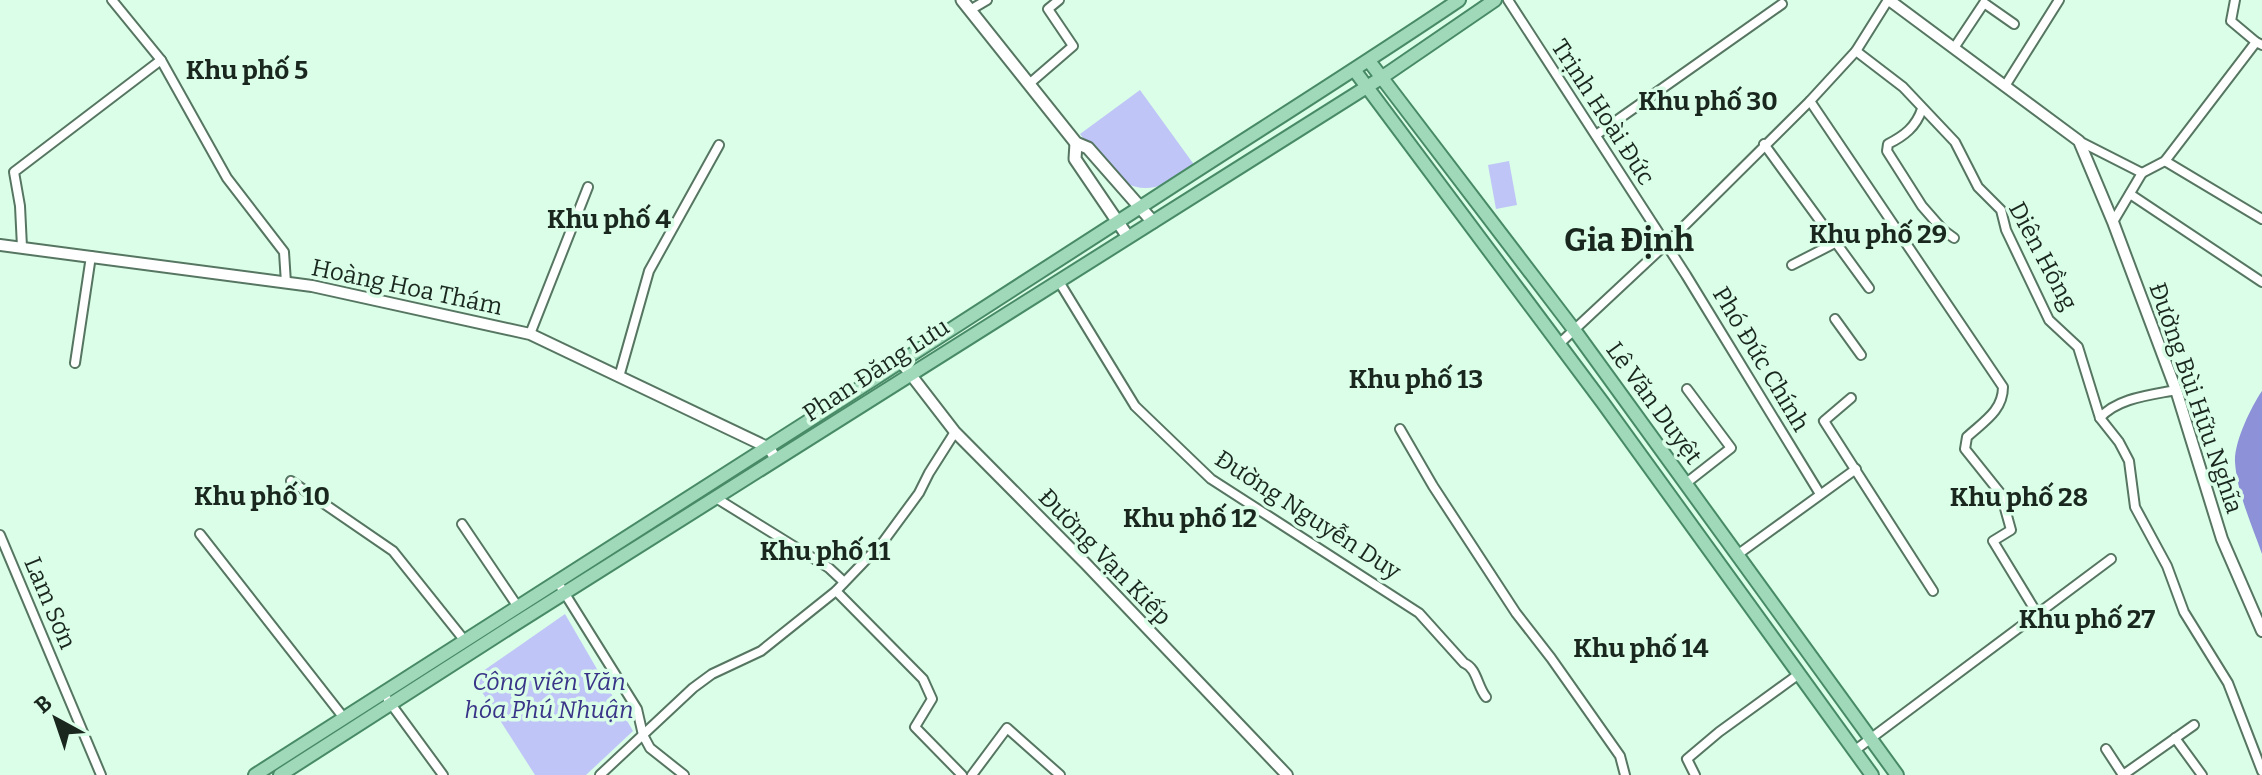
<svg xmlns="http://www.w3.org/2000/svg" width="2262" height="775" font-family="Bitter,serif">
	<style>
		.green { fill: #c0c5f7 }
		.water { fill: #8c91d8 }
		.lines { fill: none; stroke-linecap: round; stroke-linejoin: round }
		.minor-casing { stroke: #567662; stroke-width: 12 }
		.tertiary-casing { stroke: #567662; stroke-width: 14 }
		.secondary-casing { stroke: #567662; stroke-width: 15 }
		.primary-casing { stroke: #488a66; stroke-width: 16 }
		.minor { stroke: #fff; stroke-width: 8 }
		.tertiary { stroke: #fff; stroke-width: 10 }
		.secondary { stroke: #fff; stroke-width: 11 }
		.primary { stroke: #a0d9ba; stroke-width: 12 }
		.labels { text-anchor: middle; stroke-width: 7; stroke-linejoin: round; paint-order: stroke }
		.street-label { font-size: 24px; fill: #1a271f; stroke: #dafee7 }
		.park-label { font-size: 24px; font-style: italic; fill: #393488; stroke: #dafee7 }
		.neighbourhood-label { font-size: 26px; font-weight: bold; fill: #1a271f; stroke: #dafee7 }
		.district-label { font-size: 32px; font-weight: bold; fill: #1a271f; stroke: #dafee7 }
	</style>
	<rect width="100%" height="100%" fill="#dafee7"/>
	<!-- green -->
	<g class="green">
		<path d="M1140 90 1195 166C1183 174 1170 184 1155 187 1120 195 1098 157 1080 134Z"/>
		<polygon points="1509,161 1517,205 1496,209 1488,165"/>
		<polygon points="565,614 633,731 586,775 535,775 473,678"/>
	</g>
	<!-- water -->
	<path class="water" d="M2262 391V554C2252 525 2237 493 2235 462 2234 442 2251 407 2262 391Z"/>
	<g class="lines">
		<!-- minor casing -->
		<g class="minor-casing">
			<g id="minor">
				<polyline points="112,0 161,60 227,178 284,252 286,283"/>
				<polyline points="1508,0 1686,275 1820,494"/>
				<polyline points="2235,0 2231,21 2256,42"/>
				<polyline points="970,10 987,0"/>
				<polyline points="1954,48 1984,3 2014,24"/>
				<polyline points="1856,51 1903,87 1955,142 1978,187 2001,210 2006,230 2049,320 2078,347 2100,418 2119,442 2129,461 2135,507 2167,566 2184,612 2228,683 2262,771"/>
				<polyline points="1029,84 1073,46 1048,9 1059,0"/>
				<polyline points="2005,86 2059,0"/>
				<path d="M1810 101 2003 387C2003 411 1983 422 1967 437L1965 449 2001 494 2011 530 1993 541 2038 615"/>
				<path d="M1922 109C1916 127 1904 136 1888 144L1887 151 1922 206 1943 230 1954 238"/>
				<polyline points="1596,135 1782,4"/>
				<polyline points="2079,141 2142,173"/>
				<polyline points="1764,144 1869,288"/>
				<polyline points="2165,161 2262,219"/>
				<polyline points="2142,173 2165,161 2256,42 2262,45"/>
				<polyline points="2130,194 2262,282"/>
				<polyline points="2113,222 2142,173"/>
				<polyline points="22,247 20,206 14,172 161,60"/>
				<polyline points="1792,265 1835,243"/>
				<path d="M1058 280 1135 406 1211 479 1419 613 1464 663C1477 668 1477 686 1486 697"/>
				<polyline points="1835,319 1861,355"/>
				<polyline points="530,334 588,187"/>
				<polyline points="1559,344 1665,245 1810,101 1856,51 1888,0"/>
				<polyline points="75,363 91,256"/>
				<polyline points="619,377 649,271 719,145"/>
				<polyline points="1851,398 1824,421 1933,591"/>
				<path d="M2100 418C2117 398 2151 395 2176 390"/>
				<polyline points="1400,429 1433,486 1516,613 1551,658 1620,756 1625,775"/>
				<polyline points="291,481 393,551 465,641"/>
				<polyline points="1685,484 1731,448 1687,389"/>
				<polyline points="716,498 829,568 844,582"/>
				<polyline points="462,524 518,607"/>
				<polyline points="200,534 344,718"/>
				<polyline points="0,535 101,775"/>
				<polyline points="1737,555 1856,469"/>
				<polyline points="557,581 637,709 643,735 650,748 684,775"/>
				<polyline points="836,591 923,679 932,699 915,727 962,775"/>
				<polyline points="388,700 443,775"/>
				<polyline points="2175,738 2202,775"/>
				<polyline points="2106,749 2123,775"/>
				<polyline points="1854,751 2111,559"/>
				<polyline points="600,775 693,688 712,674 761,651 836,591 883,542 919,493 929,473 955,432"/>
				<polyline points="972,775 1007,728 1060,775"/>
				<polyline points="1695,775 1687,759 1719,732 1799,674"/>
				<polyline points="2123,775 2194,725"/>
			</g>
		</g>
		<!-- tertiary casing -->
		<g class="tertiary-casing">
			<g id="tertiary">
				<polyline points="1889,0 2079,141 2113,222 2176,390 2222,539 2262,631"/>
				<polyline points="0,245 312,286 530,334 769,448 776,459"/>
				<polyline points="901,362 955,432 1086,564 1287,775"/>
			</g>
		</g>
		<!-- secondary casing -->
		<g class="secondary-casing">
			<g id="secondary">
				<polyline points="962,0 1076,143 1088,148 1153,222"/>
				<polyline points="1076,143 1075,159 1128,237"/>
			</g>
		</g>
		<!-- primary casing -->
		<g class="primary-casing">
			<g id="primary">
				<polyline points="1369,61 1575,331 1897,775"/>
				<polyline points="1355,71 1603,403 1872,775"/>
				<path d="M255 775C551 587 845 398 1139 208 1246 138 1354 71 1459 0"/>
				<polyline points="280,775 509,628 1381,78 1495,0"/>
			</g>
		</g>
		<!-- minor -->
		<use href="#minor" class="minor"/>
		<!-- tertiary -->
		<use href="#tertiary" class="tertiary"/>
		<!-- secondary -->
		<use href="#secondary" class="secondary"/>
		<!-- primary -->
		<use href="#primary" class="primary"/>
	</g>
	<g class="labels">
		<!-- street labels -->
		<g class="street-label">
			<text transform="translate(1603 112) rotate(57)" y="8">Trịnh Hoài Đức</text>
			<text transform="translate(2043 256) rotate(62)" y="8">Diên Hồng</text>
			<text transform="translate(407 287) rotate(12)" y="8">Hoàng Hoa Thám</text>
			<text transform="translate(1761 359) rotate(59)" y="8">Phó Đức Chính</text>
			<text transform="translate(876 370) rotate(-33)" y="8">Phan Đăng Lưu</text>
			<text transform="translate(2196 398) rotate(71)" y="8">Đường Bùi Hữu Nghĩa</text>
			<text transform="translate(1654 403) rotate(54)" y="8">Lê Văn Duyệt</text>
			<text transform="translate(1308 515) rotate(33)" y="8">Đường Nguyễn Duy</text>
			<text transform="translate(1105 557) rotate(46)" y="8">Đường Vạn Kiếp</text>
			<text transform="translate(50 603) rotate(67)" y="8">Lam Sơn</text>
		</g>
		<!-- park labels -->
		<g class="park-label">
			<text x="549" y="690">Công viên Văn<tspan x="549" dy="28">hóa Phú Nhuận</tspan></text>
		</g>
		<!-- neighbourhood labels -->
		<g class="neighbourhood-label">
			<text x="247" y="79">Khu phố 5</text>
			<text x="1708" y="110">Khu phố 30</text>
			<text x="609" y="228">Khu phố 4</text>
			<text x="1878" y="243">Khu phố 29</text>
			<text x="1416" y="388">Khu phố 13</text>
			<text x="262" y="505">Khu phố 10</text>
			<text x="2019" y="506">Khu phố 28</text>
			<text x="1190" y="527">Khu phố 12</text>
			<text x="825" y="560">Khu phố 11</text>
			<text x="2087" y="628">Khu phố 27</text>
			<text x="1641" y="657">Khu phố 14</text>
		</g>
		<!-- district labels -->
		<g class="district-label">
			<text x="1629" y="251">Gia Định</text>
		</g>
	</g>
	<!-- north arrow -->
	<g transform="translate(56 719) rotate(320)" stroke="#dafee7" stroke-width="6" paint-order="stroke">
	<path d="M0-6L14 30L0 20L-14 30Z" fill="#1a271f"/>
	<text y="-12" font-size="22" font-weight="bold" text-anchor="middle" fill="#1a271f">B</text>
	</g>
</svg>
